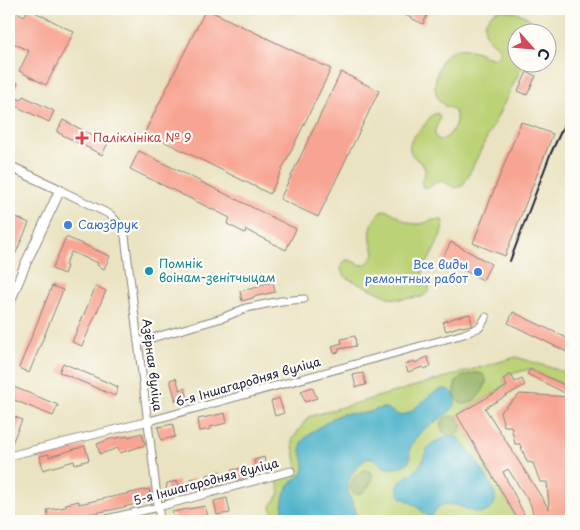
<svg xmlns="http://www.w3.org/2000/svg" width="580" height="530" font-family="'Playpen Sans',sans-serif">
	<style>
		.green { fill: #bcd276; stroke: #6f7a58 }
		.forest { fill: #95b467; stroke: #5c6b51 }
		.water { fill: #4ab1c9; stroke: #366a82 }
		.building { fill: #f8a492 }
		.lines { fill: none; stroke-linecap: round; stroke-linejoin: round }
		.minor-casing { stroke: #86827e; stroke-width: 9 }
		.major-casing { stroke: #86827e; stroke-width: 11 }
		.minor { stroke: #fff; stroke-width: 7 }
		.major { stroke: #fff; stroke-width: 9 }
		.rail { stroke: #22223b; stroke-width: 2 }
		.health-dot { fill: #e0444e; stroke: #fdfcf7; stroke-width: 2 }
		.shop-dot { fill: #3f7fe0; stroke: #fdfcf7; stroke-width: 2 }
		.culture-dot { fill: #0f9aa8; stroke: #fdfcf7; stroke-width: 2 }
		.labels { text-anchor: middle; stroke-width: 4.5; stroke-linejoin: round; paint-order: stroke }
		.health-label { font-size: 12px; fill: #be3a42; stroke: #fdfcf7; text-anchor: start }
		.shop-label { font-size: 12px; fill: #366cbe; stroke: #fdfcf7; text-anchor: start }
		.culture-label { font-size: 12px; fill: #0d838f; stroke: #fdfcf7; text-anchor: start }
		.street-label { font-size: 12px; fill: #22223b; stroke: #fdfcf7 }
	</style>
	<rect width="100%" height="100%" fill="#fdfcf7"/>
	<filter id="ink" filterUnits="userSpaceOnUse"><feTurbulence type="fractalNoise" baseFrequency=".02" numOctaves="2"/><feDisplacementMap in="SourceGraphic" scale="10" xChannelSelector="R" yChannelSelector="G"/><feConvolveMatrix kernelMatrix="1 2 1 2 8 2 1 2 1" color-interpolation-filters="sRGB"/></filter>
	<filter id="wash" filterUnits="userSpaceOnUse"><feTurbulence type="fractalNoise" baseFrequency=".0096" numOctaves="4" result="noise"/><feDisplacementMap in="SourceGraphic" scale="20" xChannelSelector="R" yChannelSelector="G"/><feGaussianBlur stdDeviation="1.12" result="paint"/><feColorMatrix in="noise" values="0 0 0 0 0 0 0 0 0 0 0 0 0 0 0 0 0 1.4 0 .05"/><feComposite in="paint" operator="in"/></filter>
	<g filter="url(#wash)">
		<rect width="100%" height="100%" fill="#eae3c1"/>
		<!-- green -->
		<g class="green">
			<path d="M500 10C515 11 535 15 536 32H518V62L524 63 466 180 462 186 456 188 442 181 435 183 428 188 423 187C418 178 427 177 425 169 424 165 420 162 417 160 402 147 413 137 423 127 428 121 429 115 437 113L440 117C440 122 433 130 435 135 440 149 459 128 456 115 455 109 450 108 445 106 432 97 434 80 439 67 446 46 462 46 480 53 483 55 487 57 491 58 497 59 500 54 499 48 496 44 490 41 487 36 480 24 489 13 500 10Z"/>
			<path d="M384 210C396 211 403 224 416 224 426 225 435 216 443 221 445 232 430 258 424 268L422 273C425 283 437 290 421 297L400 299 391 298 347 278C340 272 339 266 346 260 353 259 358 266 364 265 369 263 373 257 374 253 374 249 371 245 371 241 369 229 373 216 384 210Z"/>
			<polygon points="516,357 571,374 571,388 530,369 511,374 503,379 507,386 457,415 518,520 522,521 382,521 363,518 360,521 274,521 271,506 280,493 277,480 298,474 292,440 308,417"/>
		</g>
		<!-- forest -->
		<g class="forest">
			<path d="M476 373 483 374C487 378 487 382 484 388 481 395 468 409 459 402 454 398 453 384 458 380 462 375 470 374 476 373Z"/>
			<circle cx="451" cy="426" r="10"/>
			<path d="M365 470 368 471 372 473V481C367 489 357 502 350 488 351 479 357 473 365 470Z"/>
		</g>
		<!-- water -->
		<g class="water">
			<path d="M442 389C446 389 450 389 453 393 464 410 436 420 427 427 423 430 419 434 416 438 414 442 411 445 410 449 409 455 412 458 408 463 401 467 390 471 383 466 376 462 378 459 369 458 358 463 346 478 348 491 350 504 359 505 354 521H285C281 508 281 492 292 482 295 479 301 476 303 472 307 463 298 453 302 442 306 435 334 416 342 414 350 412 357 415 365 413 371 412 377 408 383 408 390 408 394 415 401 415 415 414 425 394 442 389Z"/>
			<path d="M452 436 459 438 463 443C471 454 491 479 494 492 496 497 496 502 493 506 490 510 485 513 479 513 466 512 458 501 442 505 437 507 435 512 432 516H427C423 513 420 509 416 506 410 501 399 499 398 492 395 481 410 475 417 469 424 462 424 451 430 445 436 440 445 437 452 436Z"/>
		</g>
		<g id="blocks">
			<!-- building -->
			<g class="building">
				<polygon points="9,9 12,9 24,16 29,9 74,32 46,85 19,71 29,51 9,41"/>
				<polygon points="206,9 331,69 270,194 145,132"/>
				<polygon points="393,9 430,9 423,24"/>
				<polygon points="341,72 379,91 318,217 280,199"/>
				<polygon points="527,72 536,76 527,95 518,91"/>
				<polygon points="9,78 18,83 12,95 21,100 23,96 54,111 49,122 9,103"/>
				<polygon points="63,120 108,143 102,155 57,132"/>
				<polygon points="521,122 553,134 505,256 473,243"/>
				<polygon points="139,151 296,229 286,250 246,230 245,233 227,224 230,218 130,169"/>
				<polygon points="9,214 29,223 15,255 9,252 9,238 13,228 9,226"/>
				<polygon points="66,237 110,256 104,269 97,265 98,263 71,252 65,265 67,266 64,274 52,269"/>
				<polygon points="451,242 491,264 483,280 442,259"/>
				<polygon points="273,282 275,292 253,297 253,298 242,301 240,291 259,287 259,285"/>
				<polygon points="52,286 63,290 29,373 19,368"/>
				<polygon points="96,286 106,291 82,346 72,342"/>
				<polygon points="513,312 571,340 571,354 508,323"/>
				<polygon points="470,314 472,325 462,327 461,326 446,331 443,322 457,317"/>
				<polygon points="355,336 356,346 339,349 339,352 334,353 332,346 342,343 341,339"/>
				<polygon points="427,357 431,366 424,369 423,367 408,372 405,364 414,361 415,363"/>
				<polygon points="63,363 118,387 115,396 59,372"/>
				<polygon points="530,369 571,388 571,396 527,374"/>
				<polygon points="363,373 366,385 356,387 353,375"/>
				<polygon points="511,374 515,382 522,379 525,385 485,408 549,509 547,482 540,482 533,463 527,462 520,444 515,444 511,426 504,426 500,412 520,394 571,397 571,516 544,515 544,521 534,521 531,505 508,469 503,472 525,516 518,520 457,415 507,386 503,379"/>
				<polygon points="176,378 180,390 185,388 188,398 176,401 170,380"/>
				<polygon points="9,385 58,405 53,416 9,398"/>
				<polygon points="312,387 317,398 305,402 301,391"/>
				<polygon points="279,398 284,413 275,416 271,401"/>
				<polygon points="225,413 227,423 210,427 211,429 200,431 198,419"/>
				<polygon points="9,414 22,420 9,450"/>
				<polygon points="173,424 175,437 161,440 158,427"/>
				<polygon points="142,433 145,445 120,453 118,448 100,454 97,444 110,439 128,436 128,437"/>
				<polygon points="85,446 89,460 75,464 74,461 43,470 40,456 49,454 49,457"/>
				<polygon points="264,457 267,470 257,473 254,460"/>
				<polygon points="243,468 245,478 233,481 231,470"/>
				<polygon points="219,472 223,484 197,490 196,486 192,487 190,479 195,478 196,481 208,478 207,475"/>
				<polygon points="178,481 179,486 185,485 187,493 178,495 177,491 165,500 167,483"/>
				<polygon points="149,489 151,499 135,503 136,504 111,510 62,519 63,521 49,521 47,510 66,507 66,504 79,501 79,504"/>
				<polygon points="227,498 230,513 217,515 214,501"/>
				<polygon points="205,506 208,516 185,521 175,521 172,512"/>
			</g>
		</g>
	</g>
	<g filter="url(#ink)">
		<use href="#blocks" fill-opacity="0" stroke="#86827e" stroke-width="1"/>
		<g class="lines">
			<!-- minor casing -->
			<g class="minor-casing">
				<g id="minor">
					<polyline points="60,190 111,215 121,227 125,236 160,521"/>
					<polyline points="138,342 222,318 246,308 281,301 304,299"/>
					<polyline points="9,456 153,420 464,334 480,327 486,317"/>
					<polyline points="98,521 154,508 291,471"/>
				</g>
			</g>
			<!-- major casing -->
			<g class="major-casing">
				<polyline id="major" points="9,166 60,190 25,265 9,304"/>
			</g>
			<!-- minor -->
			<use href="#minor" class="minor"/>
			<!-- major -->
			<use href="#major" class="major"/>
			<!-- rail -->
			<polyline class="rail" points="510,261 550,155 571,110"/>
		</g>
	</g>
	<!-- markers -->
	<path class="health-dot" d="M79.5 130.5h5v5h5v5h-5v5h-5v-5h-5v-5h5z"/>
	<g class="shop-dot">
		<circle cx="68" cy="225" r="5"/>
		<circle cx="478" cy="272" r="5"/>
	</g>
	<circle class="culture-dot" cx="149" cy="271" r="5"/>
	<g class="labels">
		<!-- health labels -->
		<g class="health-label">
			<text x="93" y="142">Паліклініка № 9</text>
		</g>
		<!-- shop labels -->
		<g class="shop-label">
			<text x="78" y="229">Саюздрук</text>
			<text x="468" y="269" text-anchor="end">Все виды<tspan x="468" dy="14">ремонтных работ</tspan></text>
		</g>
		<!-- culture labels -->
		<g class="culture-label">
			<text x="159" y="268">Помнік<tspan x="159" dy="14">воінам-зенітчыцам</tspan></text>
		</g>
		<!-- street labels -->
		<g class="street-label">
			<text transform="translate(152 365) rotate(83)" y="4">Азёрная вуліца</text>
			<text transform="translate(248 382) rotate(-16)" y="4">6-я Іншагародняя вуліца</text>
			<text transform="translate(206 482) rotate(-15)" y="4">5-я Іншагародняя вуліца</text>
		</g>
	</g>
	<!-- margin -->
	<rect width="580" height="530" fill="none" stroke="#fdfcf7" stroke-width="30"/>
	<!-- north arrow -->
	<g transform="translate(532 48) rotate(117)"><circle r="24" fill="#fdfcf7" stroke="#a5a5ac"/>
	<path d="M0-4L9 19L0 12L-9 19Z" fill="#d1495b"/>
	<text y="-8" font-size="14" font-weight="bold" text-anchor="middle" fill="#22223b">С</text>
	</g>
</svg>
